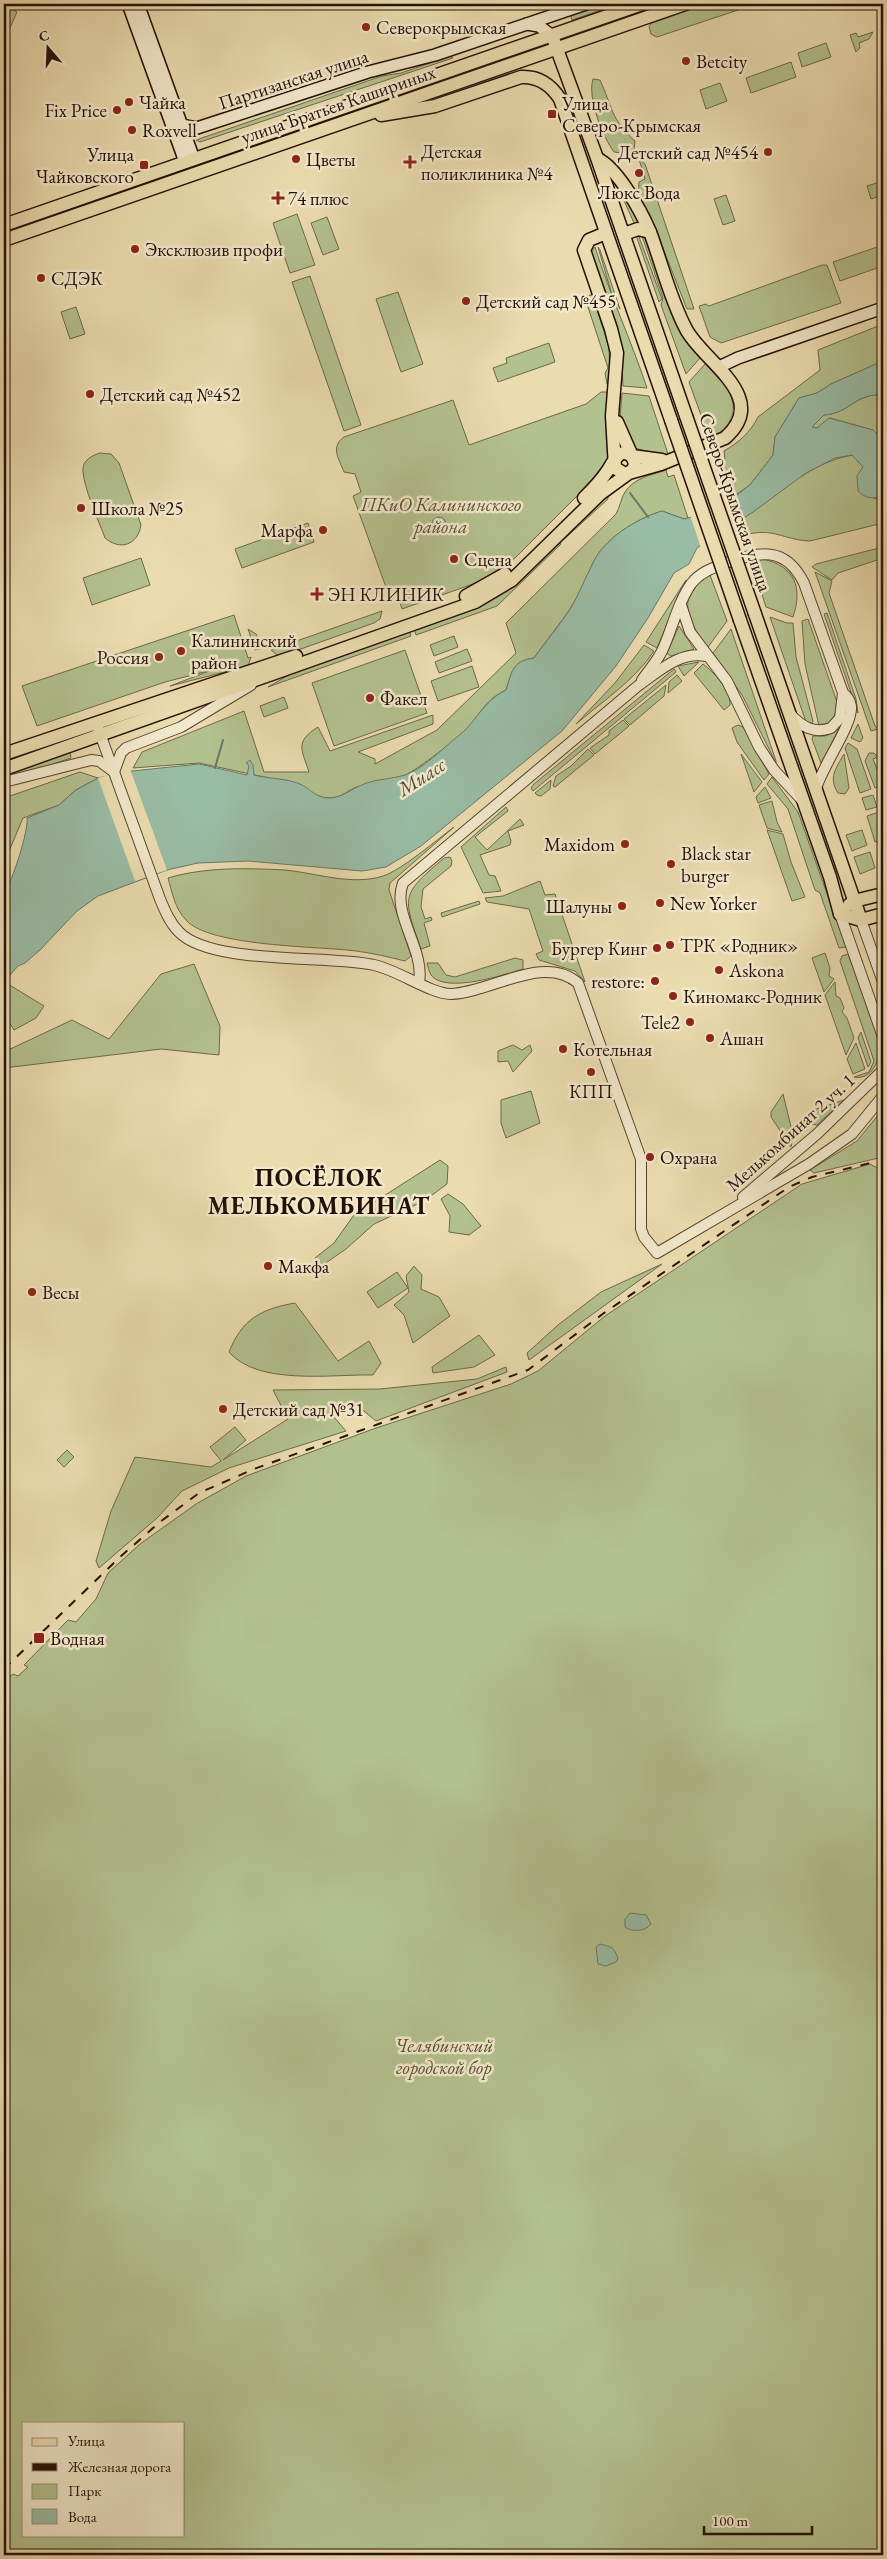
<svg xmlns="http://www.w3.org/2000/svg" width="887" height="2559" font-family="'EB Garamond',serif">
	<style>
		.green { fill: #b3c18e; stroke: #6c684a; fill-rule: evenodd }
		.water { fill: #99bca5; stroke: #6b7766 }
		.pier { fill: #ebdcaf }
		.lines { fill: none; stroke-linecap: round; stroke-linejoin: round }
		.stream { stroke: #6b7766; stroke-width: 2 }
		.tertiary-casing { stroke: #564331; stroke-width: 12 }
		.secondary-casing { stroke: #251007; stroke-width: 14 }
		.primary-casing { stroke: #251007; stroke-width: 15 }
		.tertiary { stroke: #f2e8cb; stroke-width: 10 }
		.secondary { stroke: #f2e8cb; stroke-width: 11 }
		.primary { stroke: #ebdcaf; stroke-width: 12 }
		.rail { stroke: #251007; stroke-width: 2; stroke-dasharray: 9 9; stroke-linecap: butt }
		.primary-bridge-casing { stroke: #251007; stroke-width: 15; stroke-linecap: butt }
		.primary-bridge { stroke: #ebdcaf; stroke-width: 12 }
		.poi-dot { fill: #8f2418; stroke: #f2e8cb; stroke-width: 2 }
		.labels { text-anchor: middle; stroke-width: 5; stroke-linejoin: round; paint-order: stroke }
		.poi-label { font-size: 19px; fill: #251007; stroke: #f2e8cb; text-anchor: start }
		.street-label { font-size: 19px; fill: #251007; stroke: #f2e8cb }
		.park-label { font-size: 19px; font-style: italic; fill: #574e36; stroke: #f2e8cb }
		.water-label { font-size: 20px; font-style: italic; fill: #4e4c3e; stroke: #f2e8cb }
		.district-label { font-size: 24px; font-weight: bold; letter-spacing: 1px; fill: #251007; stroke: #f2e8cb }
	</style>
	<rect width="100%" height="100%" fill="#ebdcaf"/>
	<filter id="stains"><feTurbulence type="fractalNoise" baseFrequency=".004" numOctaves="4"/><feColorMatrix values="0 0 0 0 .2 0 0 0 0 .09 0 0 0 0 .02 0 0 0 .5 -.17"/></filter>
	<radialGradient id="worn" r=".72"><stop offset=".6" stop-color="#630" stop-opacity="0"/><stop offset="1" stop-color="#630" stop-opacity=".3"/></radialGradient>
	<!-- green -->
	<g class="green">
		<polygon points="598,4 618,4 572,20 570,14"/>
		<polygon points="706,4 756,4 657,37 651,34 649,26 652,23"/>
		<polygon points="4,6 17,12 5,39 4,38"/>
		<polygon points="873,32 869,39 859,43 860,48 856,52 850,35 856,33 858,37"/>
		<polygon points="826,43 831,57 802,67 798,53"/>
		<polygon points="450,56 453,58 200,142 196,140 382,76 401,73"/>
		<polygon points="791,62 796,77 751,93 746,78"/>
		<path d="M593 79 600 80C612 106 611 120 635 141L634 150 622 153 614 152C603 137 587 98 593 79Z"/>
		<polygon points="720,83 727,101 706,109 700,90"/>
		<polygon points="639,159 645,164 694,309 687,309 649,213 638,199 639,182 645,179"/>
		<polygon points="883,181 883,195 871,199 867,186"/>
		<polygon points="616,183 641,224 635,225"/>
		<polygon points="726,195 735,221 723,225 714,199"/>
		<polygon points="297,214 315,265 290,273 273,223"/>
		<polygon points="327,217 339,249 323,255 311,223"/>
		<path d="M641 233 645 235C660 278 670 324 700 358L686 374 661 305 663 298Z"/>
		<polygon points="638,234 662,299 659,302 637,238"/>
		<polygon points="883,245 883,266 840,281 833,262"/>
		<path d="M595 247C610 295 631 340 647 388L623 386 621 343 591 252Z"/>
		<polygon points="598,247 600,250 620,309 612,295"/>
		<polygon points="822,265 827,265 841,303 721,343 710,337 699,306 706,304 709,306"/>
		<polygon points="310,276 361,425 344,431 292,282"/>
		<polygon points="398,292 423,364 401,372 376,299"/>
		<polygon points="592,294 609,347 610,386 607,384 605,373 608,368 585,298"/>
		<polygon points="76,307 85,334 70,339 61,312"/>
		<path d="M883 324V361L831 384 817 393 799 398 775 437 773 455 750 485 731 498 719 461 725 459 724 451C739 442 750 433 758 417L820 370 818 350Z"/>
		<polygon points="549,343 555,362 498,382 493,368 507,363 506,358"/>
		<path d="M706 363C733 390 749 415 710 440L689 382Z"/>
		<path d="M601 392H607L610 457 598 475 516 557 490 578 402 609 395 588 387 590 353 496 361 492 355 474 344 472C339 459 330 447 344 437L453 400 469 445 586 404Z"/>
		<polygon points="622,393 649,396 668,454 661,456 635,448 620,419"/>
		<path d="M871 395H883V440L873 430 830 418 817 428 812 427 824 415C846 413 851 401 871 395Z"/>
		<path d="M100 453 111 454 119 463 141 525C138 545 120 551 105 538 100 524 78 476 84 464 87 458 94 455 100 453Z"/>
		<path d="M853 455 863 467 874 499 883 496V523L810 541C783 540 774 527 745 535L739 521C776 498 808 462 853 455Z"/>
		<path d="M666 470 668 477 674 475 688 518 684 519 662 511C636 519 603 539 592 565 585 579 580 593 572 606 560 624 546 641 534 658 512 661 512 672 506 690 484 701 483 710 469 727 461 736 416 771 405 775 390 781 373 782 357 787 347 790 342 798 330 798 310 799 303 779 278 780L199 763 133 768 142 752 244 711 264 772H309C302 750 294 742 318 727L330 751 433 715V724L358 752 375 759V764L437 730 516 653 506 623 616 514C620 507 621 498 625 492 634 478 651 475 666 470Z"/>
		<polygon points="635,476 608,497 608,499 560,543 561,544 497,606 416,635 414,628 486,602 507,590 592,507"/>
		<polygon points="308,523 314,542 242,568 235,549"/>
		<polygon points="883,547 883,558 838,573 832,580 812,567 816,564"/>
		<polygon points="141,558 150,585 92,605 83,578"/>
		<path d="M763 559C795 566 803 588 793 617L766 607 751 560Z"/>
		<polygon points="815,572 832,581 829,593 875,726 879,729 871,731"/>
		<path d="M710 575 727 621 708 647C688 623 674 595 710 575Z"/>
		<polygon points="686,580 686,581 657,648 646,642"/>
		<polygon points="382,611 380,619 374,623 284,655 277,655 271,650"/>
		<polygon points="827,613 856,699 858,713 824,614"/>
		<polygon points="234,615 248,658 251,657 248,666 170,686 212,670 165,682 37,726 22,686"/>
		<polygon points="770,617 787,623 793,623 796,657 813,721 811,725 806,722"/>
		<polygon points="808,619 837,702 836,718 828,724 819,726 805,664 802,621"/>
		<polygon points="679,626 694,649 671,656 667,653"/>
		<polygon points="248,629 256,634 263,648 255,650"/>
		<polygon points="731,629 776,761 776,763 742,695 713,653"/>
		<polygon points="409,630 411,636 268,687 294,672"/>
		<polygon points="454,636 458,647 434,656 430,645"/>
		<path d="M644 645 654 651C635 680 603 701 576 724L615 683Z"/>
		<polygon points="467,649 472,661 439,673 435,662"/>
		<polygon points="405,650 427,713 334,746 312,683"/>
		<polygon points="699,662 684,676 678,666"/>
		<path d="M703 664C714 672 731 691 730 705L724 710 694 673Z"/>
		<polygon points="472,666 479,687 438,701 431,681"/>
		<polygon points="674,669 676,672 533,791 531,788 534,784"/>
		<polygon points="677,675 682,681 668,693 669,682"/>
		<polygon points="666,685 664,696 630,725 624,719"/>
		<polygon points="284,697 288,708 264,717 260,706"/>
		<polygon points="623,720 629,726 595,754 590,748 609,735 609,731"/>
		<polygon points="858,724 863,738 860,742 851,738"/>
		<polygon points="738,725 743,727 769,774 764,780 737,742 732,728"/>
		<polygon points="839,729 821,763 812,739 813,736 825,736"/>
		<polygon points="848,743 857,749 871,789 860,793 845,748"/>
		<polygon points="588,749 594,755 555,787 553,786 556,776 571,766"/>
		<polygon points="70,752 71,758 35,770 4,776"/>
		<polygon points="869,753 874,753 878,757 873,759 883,785 875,788 865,761"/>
		<polygon points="741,754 762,782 754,792"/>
		<path d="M844 754 849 788 845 794 838 793C828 778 836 768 844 754Z"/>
		<polygon points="80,772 98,778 76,790 59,805 23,818 4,863 4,798"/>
		<polygon points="772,777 798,812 846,947 839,948 820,893 815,890 788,809 767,784"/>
		<polygon points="551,780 550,789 541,796 537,795 535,793"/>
		<polygon points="765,787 771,798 758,803 756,797"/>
		<polygon points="873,795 877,807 866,810 862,798"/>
		<polygon points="772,801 777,822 782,832 767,828 759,805"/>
		<polygon points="506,807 508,811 475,837 487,850 520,819 524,825 508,831 511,841 510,845 480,855 489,875 495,876 501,891 483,893 461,847"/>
		<polygon points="879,812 883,825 883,840 875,842 867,816"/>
		<path d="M454 827 390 883 389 890 411 956 405 961C389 957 372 953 356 951 318 946 210 947 186 920 175 909 172 892 168 878 205 867 246 868 285 870 316 873 352 886 383 876 400 871 438 839 454 827Z"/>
		<polygon points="767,830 783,834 791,862 805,897 792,901"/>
		<polygon points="862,830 867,845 852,851 846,835"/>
		<polygon points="870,852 875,868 860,874 854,857"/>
		<path d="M450 857 452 861 451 866 423 889 421 907 425 919 431 917 432 920 424 923 430 946 421 949C402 895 401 895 444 858Z"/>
		<polygon points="540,881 545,895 555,894 585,982 575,971 539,960 536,954 543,951 529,909 487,902 485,898 503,896"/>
		<polygon points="479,901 480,904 442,917 441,913"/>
		<polygon points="825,953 830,968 829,976 834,979 824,992 812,958"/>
		<path d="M848 954C858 982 873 1014 879 1042 882 1058 872 1081 854 1077L869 1072 874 1061 840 961 842 956Z"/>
		<path d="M515 958 523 960V969C504 975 445 994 431 975 429 972 428 967 427 963H438L446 975 455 977Z"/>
		<polygon points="194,964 220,1026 219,1055 161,1049 4,1068 4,1052 72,1020 109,1039 161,974"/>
		<polygon points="835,982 836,996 840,998 844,1008 842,1012 847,1018 854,1038 846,1055 825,995"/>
		<polygon points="8,984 44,1006 36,1018 14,1030 4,1014 4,986"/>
		<polygon points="861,1032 871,1062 868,1067 858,1038"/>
		<polygon points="856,1043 865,1069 853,1074 847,1059"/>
		<polygon points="513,1045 522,1050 530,1045 532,1051 513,1072 508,1061 498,1062 498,1051"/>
		<polygon points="531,1091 540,1123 506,1138 501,1123 501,1100"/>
		<polygon points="783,1094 793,1135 791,1147 771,1117 771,1112"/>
		<polygon points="844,1100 817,1125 812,1124 814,1123 810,1111"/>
		<polygon points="883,1109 883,1157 814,1173 810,1170 857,1141"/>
		<polygon points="440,1160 448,1166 447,1184 424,1201 374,1224 346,1249 320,1267 315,1258 334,1243 354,1215"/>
		<path d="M870 1164 883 1171V2555H4V1681L13 1674 18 1676 28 1667 24 1665 68 1620 76 1622 96 1599 108 1573 140 1544 196 1504 246 1476 376 1428 511 1384 538 1371 605 1316 802 1184ZM24 2423H184V2535H24Z"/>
		<polygon points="448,1194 463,1204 481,1226 469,1235 449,1232 450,1216 441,1199"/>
		<polygon points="662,1264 529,1360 527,1353 558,1325 601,1292"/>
		<polygon points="414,1266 422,1275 421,1289 439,1297 450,1316 413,1343 404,1315 394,1305 409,1292 406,1276"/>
		<polygon points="397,1272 408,1288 378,1308 367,1292"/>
		<path d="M295 1303 338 1361 369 1341 381 1363 373 1375C333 1374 258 1386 229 1352 242 1319 261 1309 295 1303Z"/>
		<polygon points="479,1335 495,1355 474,1367 433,1373 432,1367"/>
		<polygon points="506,1367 507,1372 376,1421 353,1402 333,1416 346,1431 229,1468 182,1491 157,1518 99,1568 96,1561 111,1511 135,1457 211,1467 221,1461 210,1447 235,1427 246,1440 223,1460 288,1419 273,1390 380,1389 477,1379"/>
		<polygon points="67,1450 74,1457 64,1467 57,1460"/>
	</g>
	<!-- water -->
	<g class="water">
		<path d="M883 361V395C854 393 851 413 824 415L812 427 817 428 829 418 873 430 882 439 883 496C873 499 866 499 858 491L857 476 863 467 852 455 835 458 806 473 753 512 697 548 689 564 674 573 648 618 616 666 562 731 421 846 386 867 362 871 248 861 198 863 167 870 98 896 77 911 40 950 25 963 18 966 4 982V892C12 884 29 829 27 818L59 805 76 790 98 778 132 771 199 764 247 775 249 766 246 763 250 760 253 765 254 775C270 779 288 778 302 785 311 790 317 798 329 798 342 798 351 789 364 784 377 779 391 779 405 775 423 769 442 749 457 737 477 722 481 703 506 690 512 672 512 661 534 658 546 641 561 624 572 606 580 592 585 578 592 565 603 539 636 519 662 511L684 519 696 516 737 495 750 485 773 455 775 437 799 398 817 393 831 384Z"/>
		<circle cx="439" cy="524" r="7"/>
		<path d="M630 1913 646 1915 651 1924C645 1932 632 1932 625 1927V1919Z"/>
		<path d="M600 1944C611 1947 614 1946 618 1959L616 1962 606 1966 598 1964 596 1947Z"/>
	</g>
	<!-- pier -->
	<g class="pier">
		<polygon points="729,496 739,524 701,548 690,515"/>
		<polygon points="130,769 167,870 135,881 98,778"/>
	</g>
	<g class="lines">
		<!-- stream -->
		<g class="stream">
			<polyline points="630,493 648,517"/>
			<polyline points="215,768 223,740"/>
		</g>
		<!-- tertiary casing -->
		<g class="tertiary-casing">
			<g id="tertiary">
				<polyline points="681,605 690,632 727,681 759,747 774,770 801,799"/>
				<path d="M642 680C649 670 657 661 662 651 672 630 677 604 691 584 700 572 713 568 726 563 760 552 785 545 804 583L843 693C847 696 850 700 851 706 853 725 822 766 816 789"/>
				<path d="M790 714C802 727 814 734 831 728L840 718 843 693"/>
				<path d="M98 728 160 899C165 911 170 923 179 932 211 965 327 955 374 965 398 970 431 994 451 994 490 993 544 953 578 983L641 1159V1229L644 1237 657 1253 809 1164 852 1134 883 1096"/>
				<polyline points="114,772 121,753 126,748 181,727 251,685"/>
				<polyline points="4,782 91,760 99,761 114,772"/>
				<polyline points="840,914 883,1037"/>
				<polyline points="861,920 883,982"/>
				<path d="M419 982C425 949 391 914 403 883L639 685C659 671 680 651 706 656"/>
				<polyline points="743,1197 817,1134 883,1070"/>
			</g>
		</g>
		<!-- secondary casing -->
		<g class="secondary-casing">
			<g id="secondary">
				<polyline points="128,4 185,162"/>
				<polyline points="138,4 194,159"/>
				<polyline points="527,24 539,26 551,35"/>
				<polyline points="182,125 197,128 368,72 435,55 586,4"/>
				<polyline points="719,367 738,358 883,308"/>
			</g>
		</g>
		<!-- primary casing -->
		<g class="primary-casing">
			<g id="primary">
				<polyline points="554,41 597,158 686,416"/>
				<path d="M381 115 435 106 521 77C538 76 551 85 560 99L671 420"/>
				<path d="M598 159C618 169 641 211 650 232L638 229 624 234"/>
				<polyline points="4,225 642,4"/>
				<polyline points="4,240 685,4"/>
				<polyline points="617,422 632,456 662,460"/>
				<path d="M584 498C592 490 600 482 606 473 610 468 613 460 618 456 621 452 625 453 629 454 638 461 636 471 625 474L615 468 612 416 617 353 611 329 584 250 589 240 606 233"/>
				<polyline points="466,596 505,574"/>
				<polyline points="755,614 861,920"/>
				<polyline points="740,620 830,877 840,914"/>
				<polyline points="4,754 296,656"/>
				<path d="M4 769 475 602 512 580 600 494 629 473 661 464 725 438C772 397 703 362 686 329 670 299 662 264 650 232"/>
				<polyline points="849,905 854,901 883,894"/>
				<polyline points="840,914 861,920 883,914"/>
			</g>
		</g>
		<!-- tertiary -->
		<use href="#tertiary" class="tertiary"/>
		<!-- secondary -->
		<use href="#secondary" class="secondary"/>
		<!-- primary -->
		<use href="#primary" class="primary"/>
		<!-- rail -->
		<polyline class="rail" points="4,1669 120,1557 160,1522 199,1493 254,1469 528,1370 604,1313 789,1187 812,1177 883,1160"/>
		<!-- primary-bridge casing -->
		<g class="primary-bridge-casing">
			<g id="primary-bridge">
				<polyline points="686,416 755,614"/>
				<polyline points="671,420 740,620"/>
			</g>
		</g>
		<!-- primary-bridge -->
		<use href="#primary-bridge" class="primary-bridge"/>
	</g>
	<!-- markers -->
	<g class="poi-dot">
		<circle cx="366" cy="27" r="5"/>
		<circle cx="686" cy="61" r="5"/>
		<circle cx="129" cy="102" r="5"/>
		<circle cx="117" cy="110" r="5"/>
		<rect x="547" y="109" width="10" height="10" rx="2.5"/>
		<circle cx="132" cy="130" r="5"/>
		<circle cx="768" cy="152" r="5"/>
		<circle cx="296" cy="159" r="5"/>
		<path d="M407.5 154.5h5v5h5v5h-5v5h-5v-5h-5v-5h5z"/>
		<rect x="139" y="160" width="10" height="10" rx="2.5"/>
		<circle cx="639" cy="173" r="5"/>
		<path d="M275.5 190.5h5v5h5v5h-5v5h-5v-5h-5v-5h5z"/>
		<circle cx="135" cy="249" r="5"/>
		<circle cx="41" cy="278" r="5"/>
		<circle cx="466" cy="301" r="5"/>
		<circle cx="90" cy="394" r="5"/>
		<circle cx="81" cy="508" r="5"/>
		<circle cx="323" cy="530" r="5"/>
		<circle cx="454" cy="559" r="5"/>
		<path d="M314.5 586.5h5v5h5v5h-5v5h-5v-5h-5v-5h5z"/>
		<circle cx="181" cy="651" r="5"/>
		<circle cx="159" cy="657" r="5"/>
		<circle cx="370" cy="698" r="5"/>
		<circle cx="625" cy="844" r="5"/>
		<circle cx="671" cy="864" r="5"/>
		<circle cx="660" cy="903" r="5"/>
		<circle cx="622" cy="906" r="5"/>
		<circle cx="670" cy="945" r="5"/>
		<circle cx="657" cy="948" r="5"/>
		<circle cx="719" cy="970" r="5"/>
		<circle cx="655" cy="981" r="5"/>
		<circle cx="673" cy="996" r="5"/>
		<circle cx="690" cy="1022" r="5"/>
		<circle cx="710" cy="1038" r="5"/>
		<circle cx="563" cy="1049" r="5"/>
		<circle cx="591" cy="1072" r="5"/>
		<circle cx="650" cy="1157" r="5"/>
		<circle cx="268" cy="1266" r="5"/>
		<circle cx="32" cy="1292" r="5"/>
		<circle cx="223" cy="1409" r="5"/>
		<rect x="33" y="1632" width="12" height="12" rx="2.5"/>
	</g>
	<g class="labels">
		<!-- poi labels -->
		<g class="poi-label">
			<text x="376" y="34">Северокрымская</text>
			<text x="696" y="68">Betcity</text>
			<text x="139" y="109">Чайка</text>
			<text x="562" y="110">Улица<tspan x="562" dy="22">Северо-Крымская</tspan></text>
			<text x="107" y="117" text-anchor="end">Fix Price</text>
			<text x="142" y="137">Roxvell</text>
			<text x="421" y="158">Детская<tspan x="421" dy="22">поликлиника №4</tspan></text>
			<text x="758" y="159" text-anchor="end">Детский сад №454</text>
			<text x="134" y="161" text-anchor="end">Улица<tspan x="134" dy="22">Чайковского</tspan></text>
			<text x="306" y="166">Цветы</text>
			<text x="639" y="199" text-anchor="middle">Люкс Вода</text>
			<text x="288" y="205">74 плюс</text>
			<text x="145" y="256">Эксклюзив профи</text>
			<text x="51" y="285">СДЭК</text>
			<text x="476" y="308">Детский сад №455</text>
			<text x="100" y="401">Детский сад №452</text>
			<text x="91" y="515">Школа №25</text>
			<text x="313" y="537" text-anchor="end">Марфа</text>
			<text x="464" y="566">Сцена</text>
			<text x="328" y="601">ЭН КЛИНИК</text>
			<text x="191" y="647">Калининский<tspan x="191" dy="22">район</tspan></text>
			<text x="149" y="664" text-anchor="end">Россия</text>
			<text x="380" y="705">Факел</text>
			<text x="615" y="851" text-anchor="end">Maxidom</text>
			<text x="681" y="860">Black star<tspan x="681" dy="22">burger</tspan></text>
			<text x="670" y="910">New Yorker</text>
			<text x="612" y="913" text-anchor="end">Шалуны</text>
			<text x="680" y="952">ТРК «Родник»</text>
			<text x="647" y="955" text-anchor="end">Бургер Кинг</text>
			<text x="729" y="977">Askona</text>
			<text x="645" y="988" text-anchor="end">restore:</text>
			<text x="683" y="1003">Киномакс-Родник</text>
			<text x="680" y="1029" text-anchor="end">Tele2</text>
			<text x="720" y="1045">Ашан</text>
			<text x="573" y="1056">Котельная</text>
			<text x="591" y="1098" text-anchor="middle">КПП</text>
			<text x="660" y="1164">Охрана</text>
			<text x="278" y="1273">Макфа</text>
			<text x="42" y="1299">Весы</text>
			<text x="233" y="1416">Детский сад №31</text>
			<text x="50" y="1645">Водная</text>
		</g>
		<!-- street labels -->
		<g class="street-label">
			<text transform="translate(293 79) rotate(-18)" y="7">Партизанская улица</text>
			<text transform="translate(338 104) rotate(-19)" y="7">улица Братьев Кашириных</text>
			<text transform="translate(736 502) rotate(71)" y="7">Северо-Крымская улица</text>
			<text transform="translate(790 1132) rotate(-42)" y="7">Мелькомбинат 2 уч. 1</text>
		</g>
		<!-- park labels -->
		<g class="park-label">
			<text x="441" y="511">ПКиО Калининского<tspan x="441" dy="22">района</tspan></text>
			<text x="444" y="2052">Челябинский<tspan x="444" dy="22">городской бор</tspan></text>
		</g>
		<!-- water labels -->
		<g class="water-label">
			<text transform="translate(421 777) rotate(-33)" y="7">Миасс</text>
		</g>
		<!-- district labels -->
		<g class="district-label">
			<text x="319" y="1186">ПОСЁЛОК<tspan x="319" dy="28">МЕЛЬКОМБИНАТ</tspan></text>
		</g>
	</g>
	<!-- margin -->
	<rect width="887" height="2559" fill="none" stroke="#ebdcaf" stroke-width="20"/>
	<rect x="5" y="5" width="877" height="2549" fill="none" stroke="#251007" stroke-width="2.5"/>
	<rect x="10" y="10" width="867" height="2539" fill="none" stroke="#251007"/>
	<!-- legend -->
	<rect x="22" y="2422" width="162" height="115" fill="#f2e8cb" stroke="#a0927d"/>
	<rect x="32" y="2438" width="25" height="8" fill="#ebdcaf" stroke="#a0927d"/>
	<text x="68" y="2446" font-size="15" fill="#251007">Улица</text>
	<rect x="32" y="2463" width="25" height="8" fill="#251007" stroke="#a0927d"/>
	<text x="68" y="2472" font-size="15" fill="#251007">Железная дорога</text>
	<rect x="32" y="2484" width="25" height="15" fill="#b3c18e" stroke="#a0927d"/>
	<text x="68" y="2496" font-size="15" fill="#251007">Парк</text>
	<rect x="32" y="2509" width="25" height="15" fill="#99bca5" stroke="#a0927d"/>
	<text x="68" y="2522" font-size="15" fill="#251007">Вода</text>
	<!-- north arrow -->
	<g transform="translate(48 48) rotate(341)" stroke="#f2e8cb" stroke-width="4" paint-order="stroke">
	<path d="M0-4L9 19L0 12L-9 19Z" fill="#251007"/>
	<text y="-8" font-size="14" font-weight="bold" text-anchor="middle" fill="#251007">С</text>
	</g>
	<!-- scale -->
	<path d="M704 2526v8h108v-8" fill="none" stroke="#251007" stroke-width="2.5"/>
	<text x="712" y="2526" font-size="15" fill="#251007" stroke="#f2e8cb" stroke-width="4" paint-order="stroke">100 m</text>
	<rect width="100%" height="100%" filter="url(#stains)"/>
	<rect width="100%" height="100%" fill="url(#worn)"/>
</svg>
